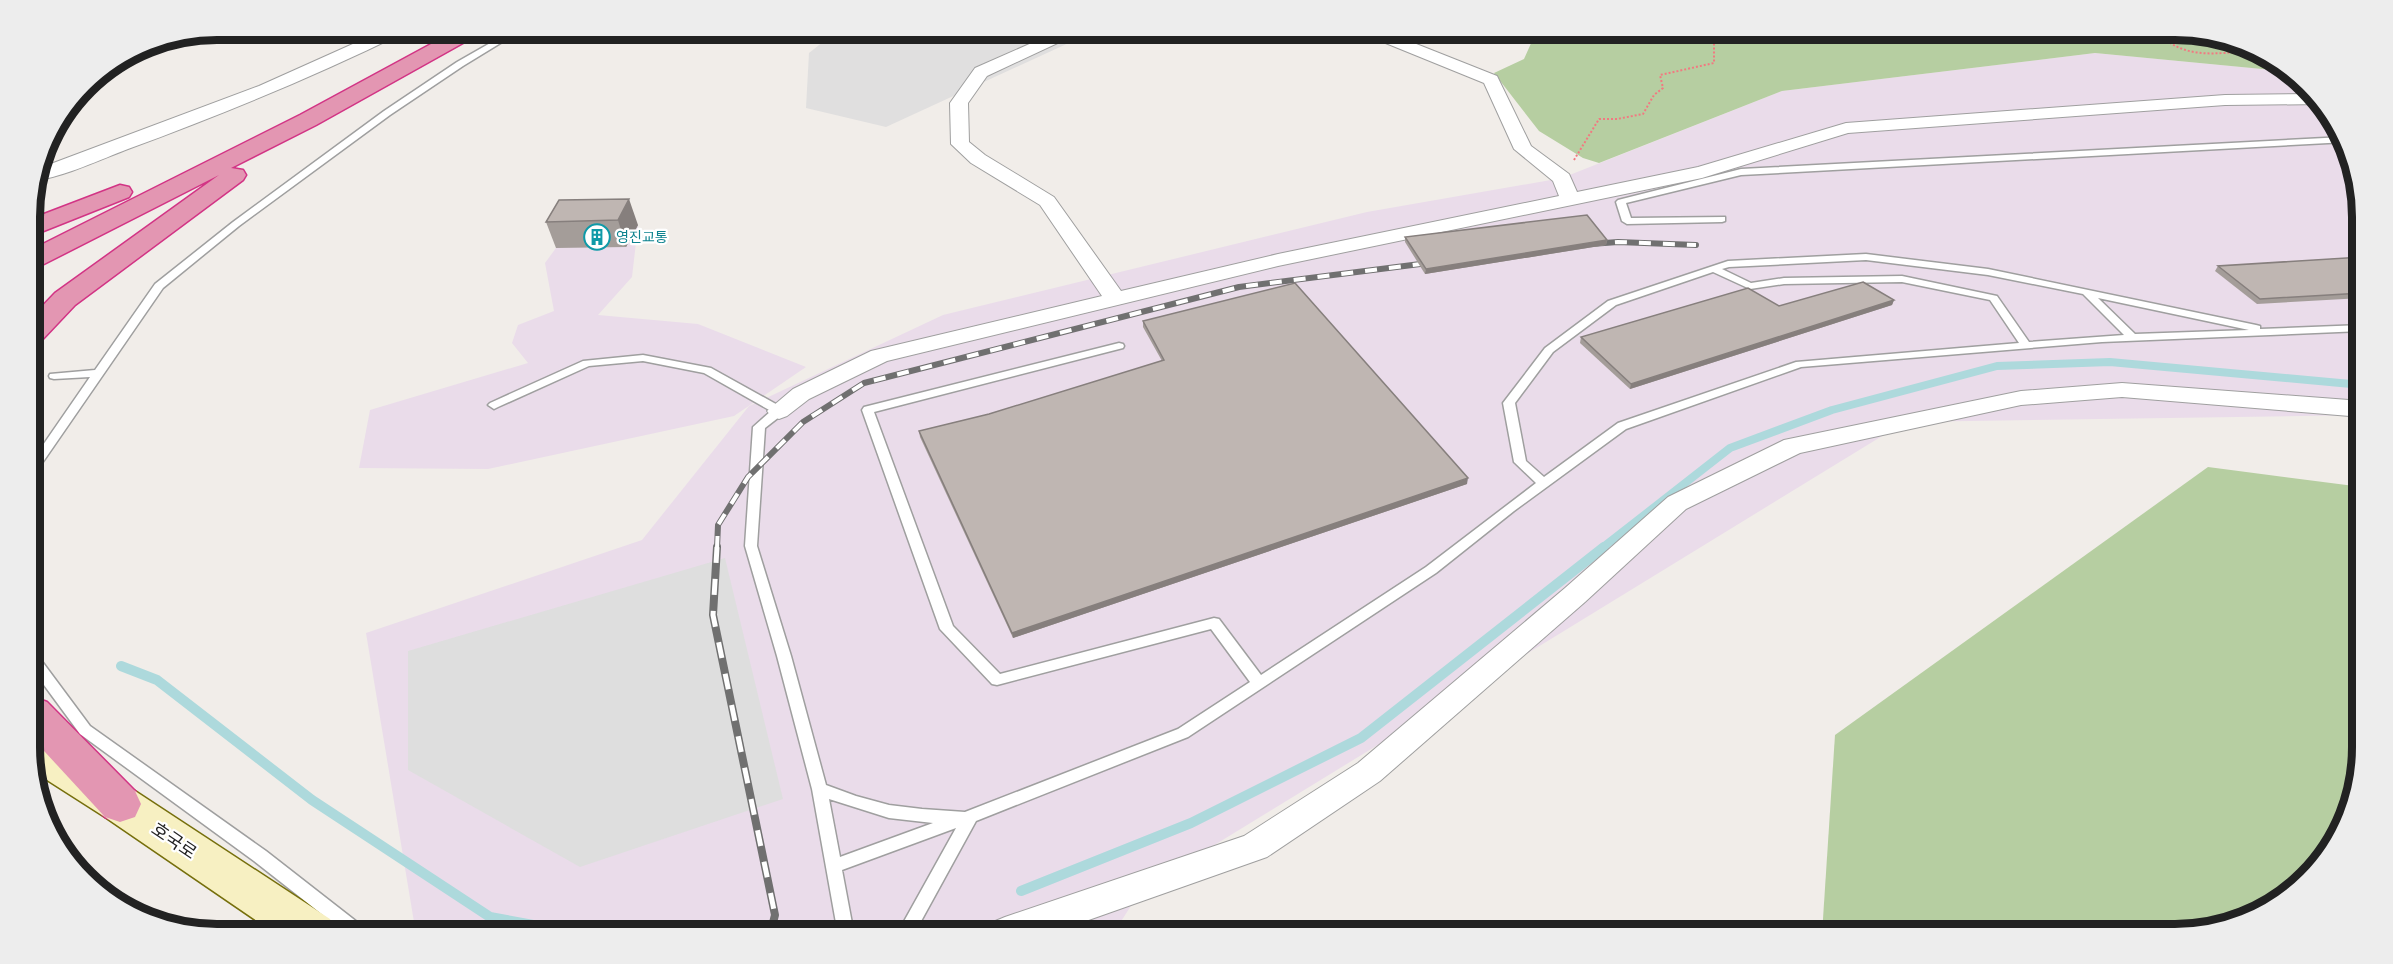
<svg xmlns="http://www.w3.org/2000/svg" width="2393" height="964" font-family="'Public Sans','Noto Sans KR',sans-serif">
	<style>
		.residential { fill: #e0dfdf }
		.industrial { fill: #eadcea }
		.forest { fill: #b6cea1 }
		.parking { fill: #dedede }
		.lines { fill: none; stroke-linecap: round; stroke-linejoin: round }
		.stream-far1 { stroke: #add9dc; stroke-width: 8 }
		.stream { stroke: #add9dc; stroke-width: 10 }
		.service-casing { stroke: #9f9f9f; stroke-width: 3 }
		.minor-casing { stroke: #9f9f9f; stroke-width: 2 }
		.secondary-casing { stroke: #766f0c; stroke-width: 3 }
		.motorway-casing { stroke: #d23485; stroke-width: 3 }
		.path { stroke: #f27981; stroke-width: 2; stroke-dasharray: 2 2; stroke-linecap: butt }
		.service { fill: #fff; fill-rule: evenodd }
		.minor { fill: #fff; fill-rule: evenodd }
		.secondary { fill: #f7f0c2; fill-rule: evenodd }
		.motorway { fill: #e396b2; fill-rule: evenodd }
		.rail-far1-casing { stroke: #707070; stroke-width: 6 }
		.rail-casing { stroke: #707070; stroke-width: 8 }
		.rail-far1 { stroke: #fff; stroke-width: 4; stroke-dasharray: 12; stroke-linecap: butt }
		.rail { stroke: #fff; stroke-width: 5; stroke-dasharray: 16; stroke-linecap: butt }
		.wall { fill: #a49d99 }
		.shaded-wall { fill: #867f7d }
		.building { fill: #bfb6b2; stroke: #867f7d; stroke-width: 1.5 }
		.labels { text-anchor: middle; stroke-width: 4.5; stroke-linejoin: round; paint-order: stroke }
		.far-culture-label { font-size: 14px; fill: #0d838f; stroke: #fff; text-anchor: start }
		.near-street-label { font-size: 18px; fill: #222; stroke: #fff }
		.rim { fill: none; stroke: #222; stroke-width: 8 }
	</style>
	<rect width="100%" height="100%" fill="#f1ede9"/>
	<!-- residential -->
	<polygon class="residential" points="838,30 1097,30 886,127 806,108 809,53"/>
	<!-- industrial -->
	<g class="industrial">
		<polygon points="2095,53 2283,71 2317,94 2349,145 2361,192 2362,415 1905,422 1141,890 1113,934 416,934 366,633 642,540 749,406 943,315 1367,212 1562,178 1782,91"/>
		<polygon points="638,225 632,277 598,315 698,324 806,367 734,416 488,469 359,468 370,410 528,363 512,343 518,325 554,311 545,263 556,248"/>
	</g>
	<!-- forest -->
	<g class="forest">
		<polygon points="1537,30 2176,30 2236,40 2283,71 2095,53 1782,91 1599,163 1583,158 1539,131 1494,73 1524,59"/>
		<polygon points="2208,467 2362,487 2363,747 2353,807 2325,861 2290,896 2236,924 2188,934 1822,934 1835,735"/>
	</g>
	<!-- parking -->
	<polygon class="parking" points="725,558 783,799 580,867 408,770 408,651"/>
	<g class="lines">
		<!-- stream-far1 -->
		<polyline class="stream-far1" points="1602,548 1730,448 1832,410 1997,366 2110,362 2362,385"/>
		<!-- stream -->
		<g class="stream">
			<polyline points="121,666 157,680 312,800 490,917 582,934"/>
			<polyline points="1021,891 1191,823 1361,738 1604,547"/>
		</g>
		<!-- service casing -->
		<g class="service-casing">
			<g id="service">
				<polygon points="513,30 522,30 463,66 390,115 239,226 163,288 36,472 32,473 32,461 90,377 54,379 50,378 49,376 50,374 95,370 155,284 233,222 384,111 457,62"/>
				<polygon points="2344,137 2347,142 1741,175 1626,203 1631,218 1725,217 1725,221 1722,222 1627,224 1622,221 1616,202 1618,200 1741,169"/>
				<path d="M1866 254 1988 269 2256 325 2260 326V329L2362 325V331L2102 342 1801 367 1626 429 1514 511 1436 573 1188 737 976 821 914 934H897L956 828 842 870 854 934H838L812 789 777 656 745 546 753 427 771 411 704 373 643 361 589 366 498 407 494 409 488 405 490 403 583 361 643 355 711 368 783 408 785 411 783 414 765 428 757 546 791 656 826 785 856 796 889 805 922 809 965 812 1178 729 1250 682 1211 629 997 685 992 684 940 629 862 410 864 407 1119 343 1123 344 1124 346 1123 348 874 412 953 626 1000 674 1214 618 1219 619 1261 675 1426 567 1536 483 1514 462 1503 403 1545 348 1608 301 1728 261ZM1866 260 1988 275 2083 294 2124 335 2029 342 1997 296 1902 276 1784 278 1751 283 1722 269 1729 267ZM1713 272 1750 289 1784 284 1902 282 1990 300 2019 343 1796 362 1618 423 1544 477 1526 461 1515 403 1553 352 1616 305ZM2098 298 2249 330 2135 334ZM829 799 889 818 933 823 840 857Z"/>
				<polygon points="33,655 38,656 90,726 266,851 366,929 368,934 347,934 254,861 80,734 33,670"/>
			</g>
		</g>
		<!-- minor casing -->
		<g class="minor-casing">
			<g id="minor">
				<path d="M384 30H405L403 33C313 77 221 115 128 149 102 159 63 177 37 180L40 168 259 86Z"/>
				<path d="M1026 30C1039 30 1057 27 1066 37L1064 40 987 76 968 103 969 142 985 155 1054 197 1121 291 1278 254 1559 196 1553 181 1514 149 1484 83 1361 33 1359 30H1381L1497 76 1531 146 1569 174 1577 192 1698 167 1846 123 2225 95 2317 94 2323 104 2225 105 1848 133 1702 178 1278 266 887 361 809 399 787 416 779 419 771 416 767 411 793 389 871 351 1102 296 1040 205 971 163 951 144 950 103 975 68 1043 38 1028 33Z"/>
				<polygon points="2122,383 2362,401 2362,417 2122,397 2021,405 1800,453 1686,509 1585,602 1380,781 1267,857 1049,934 988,934 993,922 1005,917 1244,836 1358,763 1565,588 1668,497 1784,440 2021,391"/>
			</g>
		</g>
		<!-- secondary casing -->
		<g class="secondary-casing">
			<polygon id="secondary" points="33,734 47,738 135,791 330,919 337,934 276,934 105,817 33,771"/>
		</g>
		<!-- motorway casing -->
		<g class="motorway-casing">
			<g id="motorway">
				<polygon points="457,30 482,30 479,34 316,125 231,168 243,170 246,175 243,180 75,305 41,341 31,344 31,318 55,293 219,175 40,266 31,268 31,250 300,115"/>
				<polygon points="120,185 129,187 132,192 129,197 31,236 31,219"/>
				<polygon points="33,697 47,702 135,791 141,804 135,817 120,822 105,817 33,739"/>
			</g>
		</g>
		<!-- path -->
		<g class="path">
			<path d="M2154 30C2185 61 2213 53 2253 51"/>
			<polyline points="1574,160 1599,119 1617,119 1643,114 1654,95 1663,88 1660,75 1714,63 1714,44 1744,30"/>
		</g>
		<!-- service -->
		<use href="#service" class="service"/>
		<!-- minor -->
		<use href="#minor" class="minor"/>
		<!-- secondary -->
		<use href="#secondary" class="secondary"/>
		<!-- motorway -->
		<use href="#motorway" class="motorway"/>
		<!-- rail-far1 casing -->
		<g class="rail-far1-casing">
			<g id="rail-far1">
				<polyline points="1591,244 1618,242 1696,245"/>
				<polyline points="717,548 718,525 748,477 803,422 864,383 1239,287 1436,262"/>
			</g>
		</g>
		<!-- rail casing -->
		<g class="rail-casing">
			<polyline id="rail" points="717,547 713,615 775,915 770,934"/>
		</g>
		<!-- rail-far1 -->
		<use href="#rail-far1" class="rail-far1"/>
		<!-- rail -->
		<use href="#rail" class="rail"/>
	</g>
	<!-- wall -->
	<g class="wall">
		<polygon points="559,200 638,225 626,247 556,248 546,222"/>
		<polygon points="1405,237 1607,240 1606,245 1425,274 1405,242"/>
		<polygon points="2362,257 2362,298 2257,304 2215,271 2218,266"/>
		<polygon points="1894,300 1892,305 1630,389 1580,343 1581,337 1779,306"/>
		<polygon points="1143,321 1467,484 1013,638 920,437 919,431 989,414 1162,361 1143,327"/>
	</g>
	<!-- shaded-wall -->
	<g class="shaded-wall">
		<polygon points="629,199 638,225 626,247 618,220"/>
		<polygon points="1607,240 1606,245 1425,274 1426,269"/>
		<polygon points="1894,300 1892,305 1630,389 1631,384"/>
		<polygon points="1468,478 1467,484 1013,638 1012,633"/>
	</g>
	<!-- building -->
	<g class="building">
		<polygon points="629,199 618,220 546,222 559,200"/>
		<polygon points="1587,215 1607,240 1426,269 1405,237"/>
		<polygon points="2362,257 2362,293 2260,299 2218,266"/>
		<polygon points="1863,282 1894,300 1631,384 1581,337 1748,288 1779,306"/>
		<polygon points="1295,283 1468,478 1012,633 919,431 989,414 1164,360 1143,321"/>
	</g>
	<!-- icons -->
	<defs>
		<g id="building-ring" transform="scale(1.35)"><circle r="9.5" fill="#fff" stroke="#0f9aa8" stroke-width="1.5"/><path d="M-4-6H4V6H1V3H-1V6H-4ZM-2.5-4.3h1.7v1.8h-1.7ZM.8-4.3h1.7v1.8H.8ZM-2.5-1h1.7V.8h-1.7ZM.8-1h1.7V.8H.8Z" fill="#0f9aa8"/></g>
	</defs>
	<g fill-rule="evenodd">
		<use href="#building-ring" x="597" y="237"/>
	</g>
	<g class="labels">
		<!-- far-culture labels -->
		<g class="far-culture-label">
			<text x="616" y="242">영진교통</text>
		</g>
		<!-- near-street labels -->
		<g class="near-street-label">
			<text transform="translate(174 841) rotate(34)" y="6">호국로</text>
		</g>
	</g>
	<!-- crop -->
	<path d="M0 0H2393V964H0ZM217 40H2175A177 177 0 0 1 2352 217V747A177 177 0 0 1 2175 924H217A177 177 0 0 1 40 747V217A177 177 0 0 1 217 40Z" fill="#ededed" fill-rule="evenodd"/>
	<path class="rim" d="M217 40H2175A177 177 0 0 1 2352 217V747A177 177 0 0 1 2175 924H217A177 177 0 0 1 40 747V217A177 177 0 0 1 217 40Z"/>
</svg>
